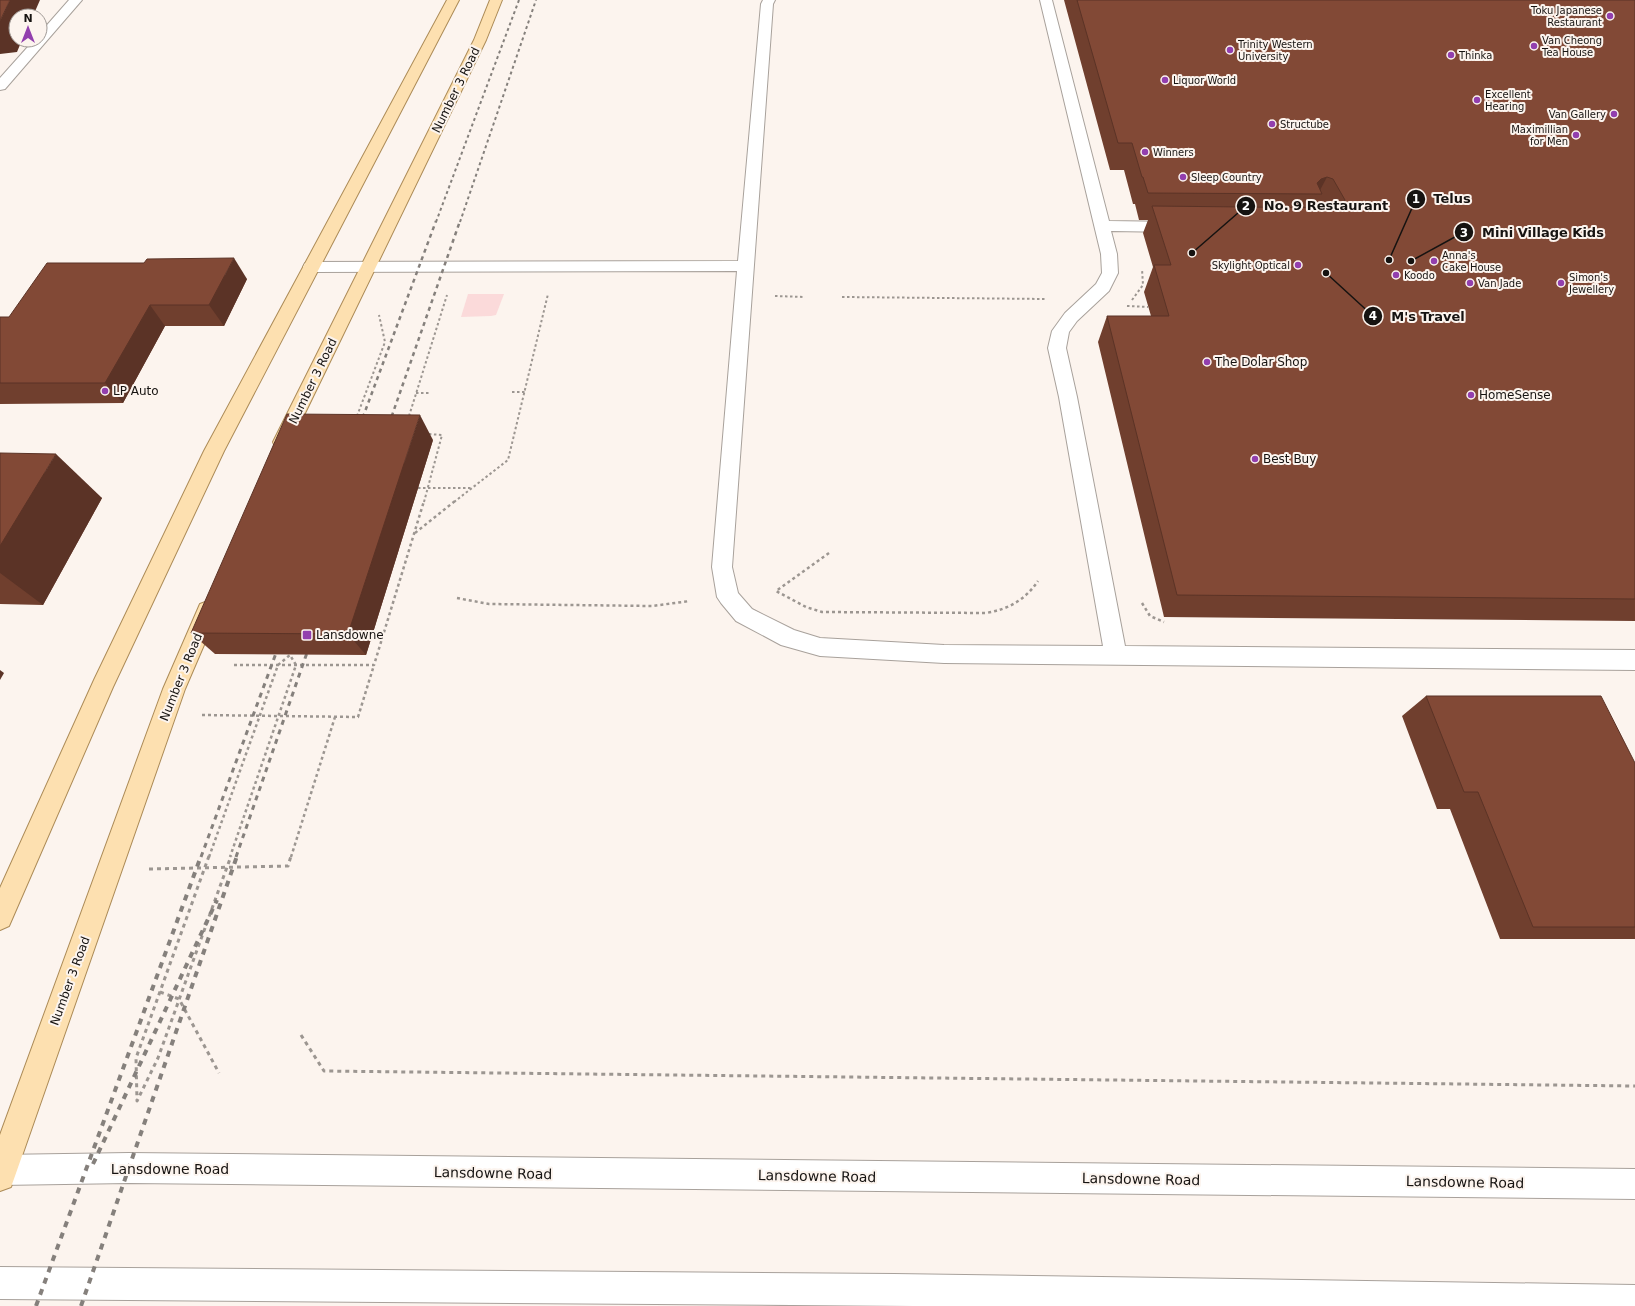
<svg xmlns="http://www.w3.org/2000/svg" width="1635" height="1306" font-family="'DejaVu Sans',sans-serif">
	<style>
		.green { fill: #fbdada }
		.lines { fill: none; stroke-linecap: round; stroke-linejoin: round }
		.minor-casing { stroke: #a8a19b; stroke-width: 2 }
		.major-casing { stroke: #ac8b57; stroke-width: 2 }
		.path-far2 { stroke: #9c9691; stroke-width: 2; stroke-dasharray: 2.5 2.5; stroke-linecap: butt }
		.path-far1 { stroke: #9c9691; stroke-width: 2.5; stroke-dasharray: 3 3; stroke-linecap: butt }
		.path { stroke: #9c9691; stroke-width: 3; stroke-dasharray: 4 4; stroke-linecap: butt }
		.minor { fill: #fff; fill-rule: evenodd }
		.major { fill: #fde0b0; fill-rule: evenodd }
		.rail-far3 { stroke: #85807c; stroke-width: 2; stroke-dasharray: 3 3; stroke-linecap: butt }
		.rail-far2 { stroke: #85807c; stroke-width: 2.5; stroke-dasharray: 4 4; stroke-linecap: butt }
		.rail-far1 { stroke: #85807c; stroke-width: 3; stroke-dasharray: 5 5; stroke-linecap: butt }
		.rail { stroke: #85807c; stroke-width: 4; stroke-dasharray: 6 6; stroke-linecap: butt }
		.wall { fill: #703f2e; fill-rule: evenodd }
		.shaded-wall { fill: #5b3326 }
		.building { fill: #824936; stroke: #5b3326 }
		.poi-dot { fill: #923fae; stroke: #fcf4ee; stroke-width: 1.5 }
		.labels { text-anchor: middle; stroke-width: 4; stroke-linejoin: round; paint-order: stroke }
		.far-poi-label { font-size: 10px; fill: #161311; stroke: #fcf4ee; text-anchor: start }
		.street-label { font-size: 12px; fill: #161311; stroke: #fcf4ee }
		.poi-label { font-size: 12px; fill: #161311; stroke: #fcf4ee; text-anchor: start }
		.near-street-label { font-size: 14px; fill: #161311; stroke: #fcf4ee }
		.leader { fill: none; stroke: #161311; stroke-width: 1.5 }
		.callout-dot { fill: #161311; stroke: #fcf4ee; stroke-width: 1.5 }
		.mark-label { font-size: 12px; text-anchor: middle; font-weight: bold; fill: #fff }
		.callout-label { font-size: 13px; text-anchor: middle; font-weight: bold; fill: #161311; stroke: #fcf4ee; stroke-width: 4; stroke-linejoin: round; paint-order: stroke }
	</style>
	<rect width="100%" height="100%" fill="#fcf4ee"/>
	<!-- green -->
	<polygon class="green" points="468,294 504,294 496,315 491,316 461,317"/>
	<g class="lines">
		<!-- minor casing -->
		<g class="minor-casing">
			<g id="minor">
				<polygon points="69,0 82,0 5,89 0,90 0,78 34,40 40,40 40,33"/>
				<polygon points="763,0 775,0 773,4 732,567 738,593 752,609 794,630 820,638 944,645 1103,646 1059,397 1048,348 1052,331 1065,313 1096,284 1102,273 1101,254 1040,0 1052,0 1109,221 1175,222 1181,224 1183,227 1181,230 1175,232 1111,231 1117,254 1118,273 1109,291 1077,321 1069,332 1066,348 1077,397 1125,646 1635,650 1635,670 944,663 820,656 781,645 736,621 721,603 717,597 712,567 737,271 311,272 305,271 303,267 305,263 311,262 738,261 761,4"/>
				<polygon points="129,1153 1635,1169 1635,1199 129,1183 0,1185 0,1155"/>
				<polygon points="0,1267 894,1274 1635,1285 1635,1306 913,1306 0,1299"/>
			</g>
		</g>
		<!-- major casing -->
		<g class="major-casing">
			<g id="major">
				<polygon points="447,0 459,0 224,451 113,687 9,926 0,930 0,888 94,680 204,451"/>
				<polygon points="490,0 502,0 486,40 291,442 289,447 282,449 275,447 273,442 474,40"/>
				<polygon points="208,601 216,604 219,610 185,689 15,1176 11,1187 0,1191 0,1135 163,689 200,604"/>
			</g>
		</g>
		<!-- path-far2 -->
		<g class="path-far2">
			<polyline points="775,296 805,297"/>
			<polyline points="842,297 1046,299"/>
			<polyline points="1132,300 1143,285 1142,269"/>
			<polyline points="1127,306 1148,307"/>
			<polyline points="512,392 525,392"/>
			<polyline points="416,393 429,393"/>
			<polyline points="357,416 385,342 379,315"/>
			<polyline points="409,416 447,295"/>
			<polyline points="418,488 472,488"/>
			<polyline points="424,502 442,435 428,434"/>
			<polyline points="454,502 508,460 548,294"/>
		</g>
		<!-- path-far1 -->
		<g class="path-far1">
			<polyline points="415,533 455,501"/>
			<path d="M829 553 776 591 806 607 822 612 986 613C1009 609 1025 600 1038 581"/>
			<polyline points="457,598 489,604 652,606 690,601"/>
			<polyline points="1142,603 1150,616 1164,622"/>
			<polyline points="234,665 374,665 424,501"/>
			<polyline points="202,715 358,717 374,665"/>
			<polyline points="209,857 278,665 290,655 296,665 230,857"/>
			<polyline points="291,857 335,717"/>
		</g>
		<!-- path -->
		<g class="path">
			<polyline points="209,856 136,1058 137,1101 158,1058 231,856"/>
			<polyline points="149,869 288,866 291,856"/>
			<polyline points="160,992 179,999 219,1073"/>
			<polyline points="301,1035 324,1071 1635,1086"/>
		</g>
		<!-- minor -->
		<use href="#minor" class="minor"/>
		<!-- major -->
		<use href="#major" class="major"/>
		<!-- rail-far3 -->
		<g class="rail-far3">
			<polyline points="436,222 519,0"/>
			<polyline points="460,222 536,0"/>
		</g>
		<!-- rail-far2 -->
		<g class="rail-far2">
			<polyline points="389,424 460,221"/>
			<polyline points="360,425 436,221"/>
		</g>
		<!-- rail-far1 -->
		<g class="rail-far1">
			<polyline points="201,857 279,645"/>
			<polyline points="236,857 310,644"/>
		</g>
		<!-- rail -->
		<g class="rail">
			<polyline points="93,1164 217,900"/>
			<polyline points="36,1306 201,856"/>
			<polyline points="81,1306 237,856"/>
		</g>
	</g>
	<!-- wall -->
	<g class="wall">
		<path d="M1064 0H1635V621L1164 617 1098 342 1107 316H1151L1144 292 1153 267 1143 233 1148 220H1139L1135 204H1133L1124 170H1110ZM1317 205 1319 206 1320 207H1316Z"/>
		<polygon points="144,263 247,279 224,326 165,326 123,403 0,404 0,317 9,317"/>
		<polygon points="433,440 366,655 215,654 191,633"/>
		<polygon points="0,453 102,498 43,605 0,604"/>
		<polygon points="1426,696 1635,763 1635,939 1500,939 1450,809 1437,809 1402,716"/>
	</g>
	<!-- shaded-wall -->
	<g class="shaded-wall">
		<polygon points="10,0 40,0 33,16 16,16 16,40 22,40 17,52 0,54 0,21"/>
		<polygon points="1327,177 1318,194 1317,183 1321,179"/>
		<polygon points="234,258 247,279 224,326 209,305"/>
		<polygon points="150,305 165,326 123,403 105,383"/>
		<polygon points="420,415 433,440 366,655 348,634"/>
		<polygon points="56,454 102,498 43,605 0,573 0,546"/>
		<polygon points="0,670 4,673 0,680"/>
	</g>
	<!-- building -->
	<g class="building">
		<polygon points="0,0 10,0 0,21"/>
		<polygon points="1077,0 1635,0 1635,599 1177,595 1107,316 1169,316 1154,265 1171,265 1152,206 1335,208 1343,205 1345,200 1333,179 1327,177 1321,179 1317,183 1322,194 1148,193 1143,177 1142,177 1132,143 1118,143"/>
		<polygon points="234,258 209,305 150,305 105,383 0,383 0,317 9,317 47,263 144,263 147,259"/>
		<polygon points="287,414 420,415 348,634 191,633"/>
		<polygon points="0,453 56,454 0,546"/>
		<polygon points="1426,696 1601,696 1635,763 1635,927 1533,927 1478,792 1464,792"/>
	</g>
	<!-- markers -->
	<g class="poi-dot">
		<circle cx="1610" cy="16" r="4"/>
		<circle cx="1534" cy="46" r="4"/>
		<circle cx="1230" cy="50" r="4"/>
		<circle cx="1451" cy="55" r="4"/>
		<circle cx="1165" cy="80" r="4"/>
		<circle cx="1477" cy="100" r="4"/>
		<circle cx="1614" cy="114" r="4"/>
		<circle cx="1272" cy="124" r="4"/>
		<circle cx="1576" cy="135" r="4"/>
		<circle cx="1145" cy="152" r="4"/>
		<circle cx="1183" cy="177" r="4"/>
		<circle cx="1434" cy="261" r="4"/>
		<circle cx="1298" cy="265" r="4"/>
		<circle cx="1396" cy="275" r="4"/>
		<circle cx="1470" cy="283" r="4"/>
		<circle cx="1561" cy="283" r="4"/>
		<circle cx="1207" cy="362" r="4"/>
		<circle cx="105" cy="391" r="4"/>
		<circle cx="1471" cy="395" r="4"/>
		<circle cx="1255" cy="459" r="4"/>
		<rect x="302" y="630" width="10" height="10" rx="2"/>
	</g>
	<g class="labels">
		<!-- far-poi labels -->
		<g class="far-poi-label">
			<text x="1602" y="14" text-anchor="end">Toku Japanese<tspan x="1602" dy="12">Restaurant</tspan></text>
			<text x="1542" y="44">Van Cheong<tspan x="1542" dy="12">Tea House</tspan></text>
			<text x="1238" y="48">Trinity Western<tspan x="1238" dy="12">University</tspan></text>
			<text x="1459" y="59">Thinka</text>
			<text x="1173" y="84">Liquor World</text>
			<text x="1485" y="98">Excellent<tspan x="1485" dy="12">Hearing</tspan></text>
			<text x="1606" y="118" text-anchor="end">Van Gallery</text>
			<text x="1280" y="128">Structube</text>
			<text x="1568" y="133" text-anchor="end">Maximillian<tspan x="1568" dy="12">for Men</tspan></text>
			<text x="1153" y="156">Winners</text>
			<text x="1191" y="181">Sleep Country</text>
			<text x="1442" y="259">Anna's<tspan x="1442" dy="12">Cake House</tspan></text>
			<text x="1290" y="269" text-anchor="end">Skylight Optical</text>
			<text x="1404" y="279">Koodo</text>
			<text x="1569" y="281">Simon's<tspan x="1569" dy="12">Jewellery</tspan></text>
			<text x="1478" y="287">Van Jade</text>
		</g>
		<!-- street labels -->
		<g class="street-label">
			<text transform="translate(456 90) rotate(-64)" y="4">Number 3 Road</text>
			<text transform="translate(313 381) rotate(-64)" y="4">Number 3 Road</text>
			<text transform="translate(181 677) rotate(-68)" y="4">Number 3 Road</text>
			<text transform="translate(70 981) rotate(-70)" y="4">Number 3 Road</text>
		</g>
		<!-- poi labels -->
		<g class="poi-label">
			<text x="1215" y="366">The Dolar Shop</text>
			<text x="113" y="395">LP Auto</text>
			<text x="1479" y="399">HomeSense</text>
			<text x="1263" y="463">Best Buy</text>
			<text x="316" y="639">Lansdowne</text>
		</g>
		<!-- near-street labels -->
		<g class="near-street-label">
			<text x="170" y="1174">Lansdowne Road</text>
			<text transform="translate(493 1173) rotate(1)" y="5">Lansdowne Road</text>
			<text transform="translate(817 1176) rotate(1)" y="5">Lansdowne Road</text>
			<text transform="translate(1141 1179) rotate(1)" y="5">Lansdowne Road</text>
			<text transform="translate(1465 1182) rotate(1)" y="5">Lansdowne Road</text>
		</g>
	</g>
	<!-- callouts -->
	<path class="leader" d="M1389 260L1416 199M1192 253L1246 206M1411 261L1464 232M1326 273L1373 316"/>
	<g class="callout-dot">
		<circle cx="1389" cy="260" r="4"/>
		<circle cx="1192" cy="253" r="4"/>
		<circle cx="1411" cy="261" r="4"/>
		<circle cx="1326" cy="273" r="4"/>
		<circle cx="1416" cy="199" r="10"/>
		<circle cx="1246" cy="206" r="10"/>
		<circle cx="1464" cy="232" r="10"/>
		<circle cx="1373" cy="316" r="10"/>
	</g>
	<g class="mark-label">
		<text x="1416" y="203">1</text>
		<text x="1246" y="210">2</text>
		<text x="1464" y="237">3</text>
		<text x="1373" y="320">4</text>
	</g>
	<g class="callout-label">
		<text x="1452" y="203">Telus</text>
		<text x="1326" y="210">No. 9 Restaurant</text>
		<text x="1543" y="237">Mini Village Kids</text>
		<text x="1428" y="321">M's Travel</text>
	</g>
	<!-- north arrow -->
	<g transform="translate(28 28)"><circle r="19" fill="#fcf4ee" stroke="#a09a96"/>
	<path d="M0-3L7 15L0 10L-7 15Z" fill="#923fae"/>
	<text y="-6" font-size="11" font-weight="bold" text-anchor="middle" fill="#161311">N</text>
	</g>
</svg>
